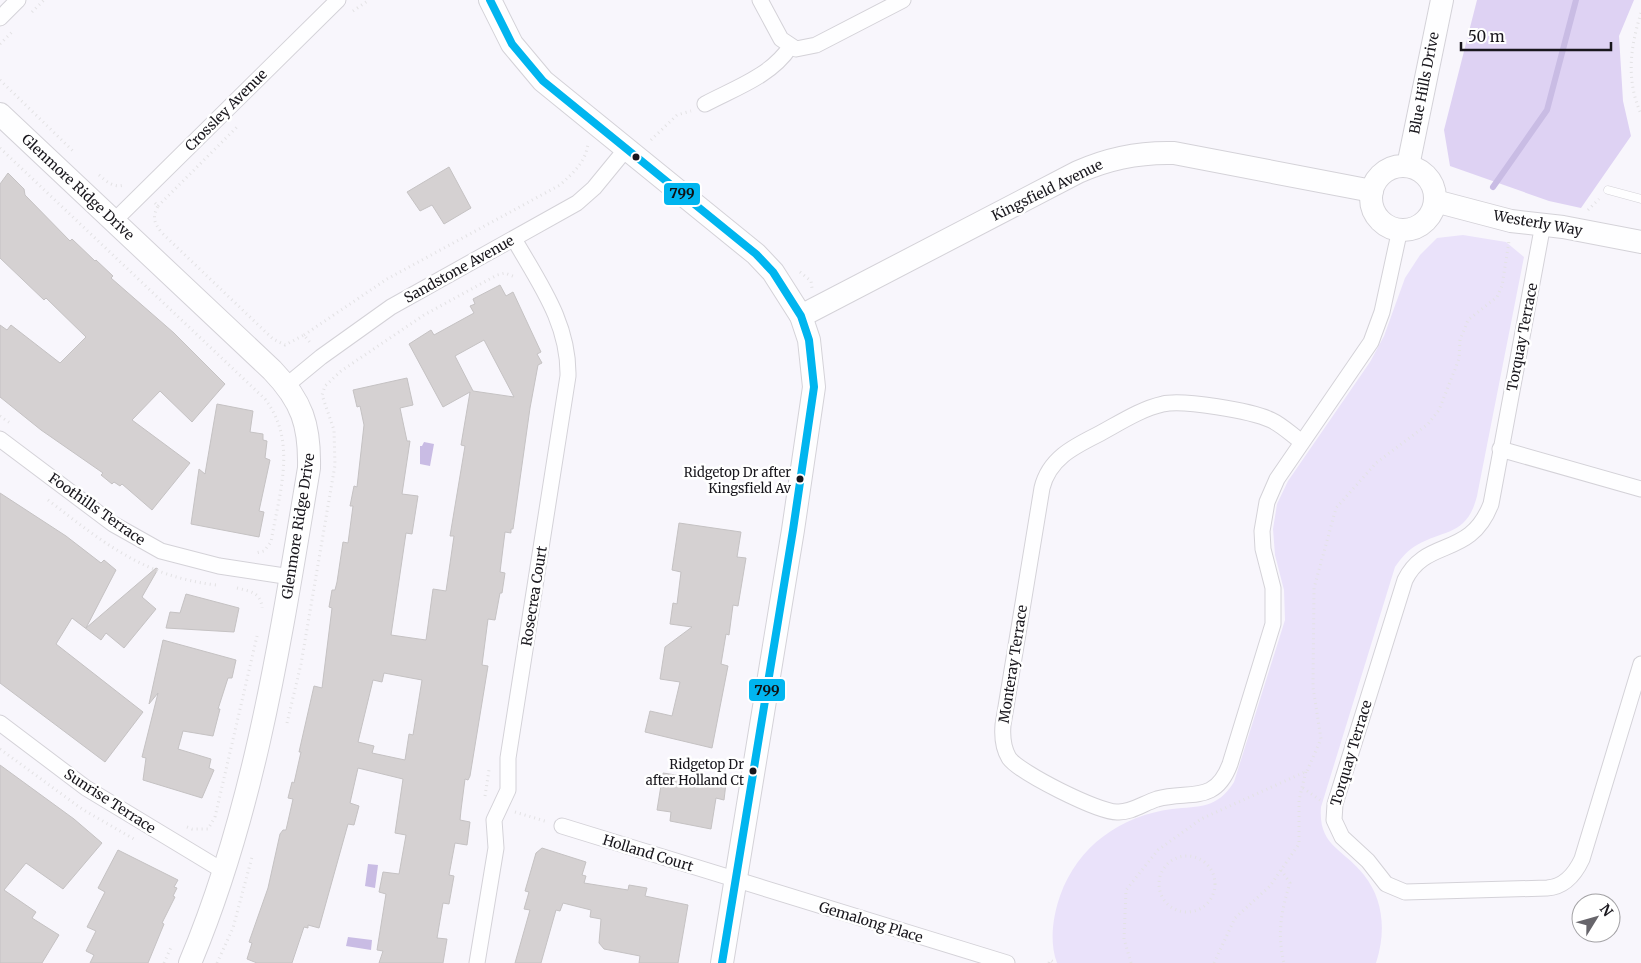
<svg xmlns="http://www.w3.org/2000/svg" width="1641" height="963" font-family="Merriweather,serif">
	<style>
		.green { fill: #eae2fa }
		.forest { fill: #ded2f3 }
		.water { fill: #c9bce4 }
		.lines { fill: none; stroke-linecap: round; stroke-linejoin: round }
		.stream { stroke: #c9bce4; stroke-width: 6 }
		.building { fill: #d5d1d2; stroke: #c5c2c3; fill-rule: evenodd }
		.lane-casing { stroke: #d4d2d8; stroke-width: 9 }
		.street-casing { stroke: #d4d2d8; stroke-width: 17 }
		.secondary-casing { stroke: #d4d2d8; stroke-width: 24 }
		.path { stroke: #e3e2e4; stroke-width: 3; stroke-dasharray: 1 4; stroke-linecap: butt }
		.lane { stroke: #fefeff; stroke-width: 8 }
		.street { stroke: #fefeff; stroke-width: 15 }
		.secondary { stroke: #fefeff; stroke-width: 22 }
		.bus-1-casing { stroke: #fff; stroke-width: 11 }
		.bus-1 { stroke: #00b5ef; stroke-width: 8 }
		.bus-dot { fill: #19171d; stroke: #fff; stroke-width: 2 }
		.labels { text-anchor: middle; stroke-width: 5; stroke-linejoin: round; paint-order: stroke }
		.bus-label { font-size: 13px; fill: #19171d; stroke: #fff; text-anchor: end }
		.street-label { font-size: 14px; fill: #19171d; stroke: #fff }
		.line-badge { stroke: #fff; stroke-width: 2 }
		.pale-badge-label { font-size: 14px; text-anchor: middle; font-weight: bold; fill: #111 }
	</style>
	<rect width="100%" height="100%" fill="#f8f6fc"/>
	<!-- green -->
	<path class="green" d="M1463 235 1506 242 1524 257 1477 496C1467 536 1445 529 1417 545 1408 550 1401 558 1395 567L1321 807C1318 846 1343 848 1364 875 1384 900 1386 933 1376 963H1057C1049 942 1053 916 1060 896 1078 846 1120 816 1172 809 1200 806 1217 809 1234 782L1285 620 1284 590 1275 555 1273 529 1277 504 1288 481 1370 362 1384 336 1405 278 1420 255 1437 238Z"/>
	<!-- forest -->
	<polygon class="forest" points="1477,0 1634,0 1619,36 1623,101 1631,136 1581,208 1549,201 1450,166 1444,130"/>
	<!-- water -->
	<g class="water">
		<polygon points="424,442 434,444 430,466 420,464 420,446 422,446"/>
		<polygon points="368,864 378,865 375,888 365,886"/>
		<polygon points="348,937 372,940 371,950 346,946"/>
	</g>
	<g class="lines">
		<!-- stream -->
		<polyline class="stream" points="1493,187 1547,110 1576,0"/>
	</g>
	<!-- building -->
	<g class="building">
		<polygon points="449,167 471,208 444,224 432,205 420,211 407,192"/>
		<polygon points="8,173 24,189 25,195 70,241 72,239 95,261 96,260 113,276 111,278 174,333 225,384 192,422 160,391 132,420 190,463 152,510 122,484 120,486 114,482 112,484 101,475 103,473 41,430 0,397 0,325 7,330 11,325 60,363 86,337 46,298 44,300 0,258 0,184"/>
		<path d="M500 285 506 296 513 292 541 352 537 354 542 363 538 365 530 408 513 529H511V533L505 532 500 572 505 573 502 593H500L495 620 488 619 482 665 488 666 470 776 468 780 465 779 461 810 460 820 470 822 467 845 455 843 449 875 454 876 449 904 443 903 437 938 447 939 443 963H379L383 951 377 950 386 894 379 892 383 872 399 874 406 835 395 833 403 779 358 768 350 803 359 806 354 825 348 824 319 928 308 925V928L304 927 292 963H257L247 959 252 943 249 942 268 888 280 834 283 830H286L293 799 288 798 292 782 294 783 301 752H299L314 686 322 688 332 608 329 607 332 590H335L337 582 343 542 348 543 353 506H350L354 486 357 487 364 425 360 406 357 407 353 390 407 378 413 405 400 408 407 441H410L402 494 418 496 412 534 406 533 391 635 426 640 433 589 446 591 454 536H450L465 446 461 445 470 392 443 407 409 344 431 330 434 335 474 313 470 306 475 304 473 299ZM484 340 514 397 473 391 455 356ZM384 673 422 680 413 735 409 734 405 760 372 753 374 746 358 742 373 680 382 682Z"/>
		<polygon points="217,404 253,411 250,432 263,434 263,440 267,441 265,458 270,460 259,511 264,512 259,537 191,524 199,469 205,474"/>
		<polygon points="0,493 66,536 101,563 104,560 116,570 86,628 156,568 158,569 142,597 156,609 124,648 106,633 101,640 72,618 56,644 143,712 105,762 0,683"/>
		<polygon points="679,523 741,532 737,557 746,558 738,606 733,605 729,635 726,634 721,664 728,666 712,748 645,732 650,711 672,716 680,682 660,679 665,647 692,627 670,624 673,603 677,604 681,572 672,570"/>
		<polygon points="186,594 239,608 234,632 166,628 170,612 180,613"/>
		<polygon points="163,640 236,660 232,678 228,678 218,709 220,709 213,736 183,731 178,749 211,759 209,768 214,770 202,798 143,780 146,758 142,757 158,693 149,704"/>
		<polygon points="0,765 74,819 102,843 63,889 26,863 4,890 36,912 32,918 59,935 42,963 0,963"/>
		<polygon points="663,773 726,783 724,800 716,798 711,829 670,821 671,812 657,810"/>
		<polygon points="542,848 586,862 582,875 586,876 584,883 628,890 629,885 647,888 645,896 688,905 678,963 639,963 640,956 604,949 599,943 601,919 590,917 591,910 563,903 560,911 556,910 541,963 515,963 530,910 524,909 529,892 525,891 536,853"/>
		<polygon points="118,850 178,880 174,887 177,888 173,896 175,897 162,923 164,924 148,963 90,963 94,955 86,951 96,931 87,927 105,892 98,888"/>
	</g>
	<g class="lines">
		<!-- lane casing -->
		<g class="lane-casing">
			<polyline id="lane" points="1608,190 1641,199"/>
		</g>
		<!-- street casing -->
		<g class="street-casing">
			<g id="street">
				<polyline points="760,0 781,39 796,49 816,45 903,0"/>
				<polyline points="0,18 18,0"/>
				<path d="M705 104C735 88 771 76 790 47"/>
				<polyline points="114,221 338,0"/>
				<path d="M1543 224 1491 504C1470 559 1426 537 1405 580L1335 804 1334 820 1342 837 1368 861 1386 884 1405 892 1547 888C1565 887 1575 874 1582 859L1641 664"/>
				<polyline points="287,385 321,357 391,307 577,203 594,188 626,149"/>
				<polyline points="0,439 113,524 161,551 219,566 291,577"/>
				<path d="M1302 442C1292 435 1282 425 1271 420 1252 411 1182 399 1163 404 1140 409 1118 424 1097 435 1073 447 1049 459 1042 488L1003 725C1002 737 1003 748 1009 758 1020 773 1098 812 1117 812 1131 813 1144 803 1157 799 1189 790 1215 805 1230 764L1273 624V588L1263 549 1262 531 1267 502 1277 479 1371 342 1382 312 1400 229"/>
				<polyline points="1500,449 1641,489"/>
				<polyline points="0,723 86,788 225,872"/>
				<polyline points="562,826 1007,963"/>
				<path d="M477 963 496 848 494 820 508 790V758L568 376C569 323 539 283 514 239"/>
			</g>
		</g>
		<!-- secondary casing -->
		<g class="secondary-casing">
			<g id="secondary">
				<polyline points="490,0 512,44 543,81 756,254 773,272 801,316 809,340 814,387 793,530 722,963"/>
				<path d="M0 114 272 370C302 401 310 425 309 468 281 635 256 806 190 963"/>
				<polyline points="1408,166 1442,0"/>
				<circle cx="1403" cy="198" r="32"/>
				<polyline points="1435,201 1511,221 1563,227 1641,242"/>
				<path d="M801 316 1078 172C1109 158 1139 152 1174 153L1372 191"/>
			</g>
		</g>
		<!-- path -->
		<g class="path">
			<polyline points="353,11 369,0"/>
			<polyline points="32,12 44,0"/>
			<path d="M1641 13C1630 48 1626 80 1641 114"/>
			<polyline points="0,44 12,32"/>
			<polyline points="0,80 73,151"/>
			<polyline points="651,140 677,115 691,111"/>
			<path d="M0 148 265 399C298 442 279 493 271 542L264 551 256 553"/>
			<path d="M99 175C107 182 114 188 124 185"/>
			<path d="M155 203 158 206C152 217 154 223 162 233L273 339 285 345 304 335 312 345"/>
			<polyline points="158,206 237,127"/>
			<polyline points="1588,210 1599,199"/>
			<polyline points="800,272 811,281 812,288"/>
			<path d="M304 335 387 279 560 185C574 172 585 163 588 144"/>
			<polyline points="0,416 10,423"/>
			<path d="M48 500C104 543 143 576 216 585"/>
			<path d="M237 588C249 591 261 592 262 608"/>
			<polyline points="287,723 301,664 335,465 334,430 322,395 325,386 341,371 424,315 497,275 505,273 515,277"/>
			<polyline points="0,749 82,809 134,839"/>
			<polyline points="1303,788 1320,800"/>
			<polyline points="485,796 489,770"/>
			<polyline points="515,812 548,822"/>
			<polyline points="215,817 257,636"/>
			<polyline points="187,827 192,829 208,829 215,817"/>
			<circle cx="1187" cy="884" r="28"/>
			<path d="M1281 870 1290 883C1281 911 1277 934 1284 963"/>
			<polyline points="164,963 172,945"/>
			<polyline points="217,963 233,928 252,857"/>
			<polyline points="1049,963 1050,960 1056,963"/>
			<polyline points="1131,963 1124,939 1126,890 1158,850 1201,819 1307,771 1321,739 1313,687 1314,588 1336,508 1376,463 1428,424 1439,410 1459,359 1460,340 1468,320 1497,297 1502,286 1509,241"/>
			<polyline points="1214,963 1235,918 1270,886 1299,844 1299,800 1306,771"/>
		</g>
		<!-- lane -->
		<use href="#lane" class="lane"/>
		<!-- street -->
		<use href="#street" class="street"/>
		<!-- secondary -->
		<use href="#secondary" class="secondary"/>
		<!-- bus-1 casing -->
		<g class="bus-1-casing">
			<polyline id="bus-1" points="490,0 512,44 543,81 756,254 773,272 801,316 809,340 814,387 793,530 722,963"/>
		</g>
		<!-- bus-1 -->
		<use href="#bus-1" class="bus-1"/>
	</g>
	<!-- markers -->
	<g class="bus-dot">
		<circle cx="636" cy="157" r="4.5"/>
		<circle cx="800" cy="479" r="4.5"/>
		<circle cx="753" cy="771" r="4.5"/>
	</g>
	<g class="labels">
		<!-- bus labels -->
		<g class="bus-label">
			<text x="791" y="477">Ridgetop Dr after<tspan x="791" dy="16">Kingsfield Av</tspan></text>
			<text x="744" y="769">Ridgetop Dr<tspan x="744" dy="16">after Holland Ct</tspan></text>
		</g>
		<!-- street labels -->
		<g class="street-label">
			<text transform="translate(1424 83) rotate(-79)" y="5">Blue Hills Drive</text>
			<text transform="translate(226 110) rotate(-45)" y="5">Crossley Avenue</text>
			<text transform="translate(78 187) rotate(43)" y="5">Glenmore Ridge Drive</text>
			<text transform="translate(1047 190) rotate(-26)" y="5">Kingsfield Avenue</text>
			<text transform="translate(1538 223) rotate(10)" y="5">Westerly Way</text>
			<text transform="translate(459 269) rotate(-29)" y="5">Sandstone Avenue</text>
			<text transform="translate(1522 337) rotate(-79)" y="5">Torquay Terrace</text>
			<text transform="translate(97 509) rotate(35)" y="5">Foothills Terrace</text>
			<text transform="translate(298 526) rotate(-81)" y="5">Glenmore Ridge Drive</text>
			<text transform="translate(534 596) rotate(-81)" y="5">Rosecrea Court</text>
			<text transform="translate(1013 664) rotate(-81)" y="5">Monteray Terrace</text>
			<text transform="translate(1351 753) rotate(-73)" y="5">Torquay Terrace</text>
			<text transform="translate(110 801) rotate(33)" y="5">Sunrise Terrace</text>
			<text transform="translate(648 853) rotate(17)" y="5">Holland Court</text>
			<text transform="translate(871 922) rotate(17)" y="5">Gemalong Place</text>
		</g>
	</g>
	<g class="line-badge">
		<rect x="663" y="182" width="38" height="24" rx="5" fill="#00b5ef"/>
		<rect x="748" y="678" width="38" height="24" rx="5" fill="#00b5ef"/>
	</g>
	<g class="pale-badge-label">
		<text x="682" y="198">799</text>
		<text x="767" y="695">799</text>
	</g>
	<!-- north arrow -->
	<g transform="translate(1596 918) rotate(53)"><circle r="24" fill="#ffffff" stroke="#a3a2a5"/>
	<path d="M0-4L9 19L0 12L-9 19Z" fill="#67656b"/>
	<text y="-8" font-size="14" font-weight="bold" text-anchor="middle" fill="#19171d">N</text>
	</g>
	<!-- scale -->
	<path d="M1461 42v8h150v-8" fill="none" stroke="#19171d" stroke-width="2.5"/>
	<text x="1468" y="42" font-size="15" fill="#19171d" stroke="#ffffff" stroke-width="4" paint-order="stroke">50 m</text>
</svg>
